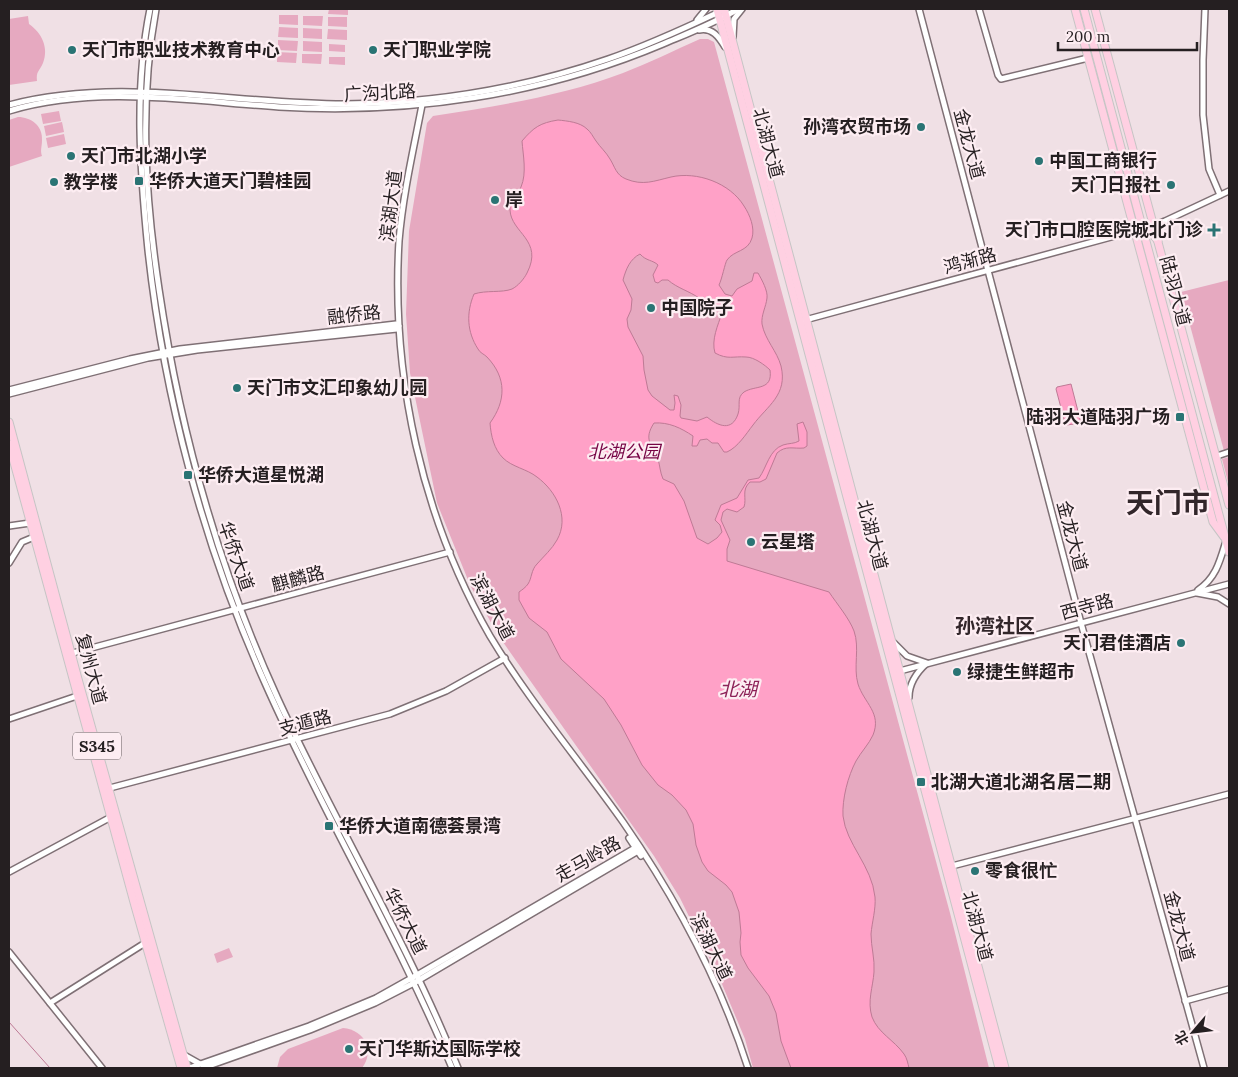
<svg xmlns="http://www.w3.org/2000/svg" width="1238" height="1077" font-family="Lora,'Noto Sans SC',serif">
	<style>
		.green { fill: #e6a9c0 }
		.water { fill: #ffa1c7; stroke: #be7a95; fill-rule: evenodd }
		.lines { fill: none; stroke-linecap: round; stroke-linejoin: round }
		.stream { stroke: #be7a95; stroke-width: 1 }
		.minor-casing { stroke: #7f7075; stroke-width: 8 }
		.major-casing { stroke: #c6c5c5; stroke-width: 9 }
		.minor { stroke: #fff; stroke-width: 5 }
		.major { stroke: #ffd0e2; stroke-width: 7 }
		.poi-dot { fill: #2a7474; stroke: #fdedf2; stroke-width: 2 }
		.labels { text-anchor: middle; stroke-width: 4.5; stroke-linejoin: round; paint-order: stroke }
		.shield { fill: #fdedf2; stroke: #665d60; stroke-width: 1 }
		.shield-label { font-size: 16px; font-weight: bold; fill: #251f21 }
		.poi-label { font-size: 18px; font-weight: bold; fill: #251f21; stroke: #fdedf2; text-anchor: start }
		.street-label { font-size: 18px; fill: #251f21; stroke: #fdedf2 }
		.park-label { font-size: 18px; font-style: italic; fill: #760445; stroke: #fdedf2 }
		.water-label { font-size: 19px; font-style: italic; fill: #8d2258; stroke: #fdedf2 }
		.quarter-label { font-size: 20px; font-weight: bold; fill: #32262a; stroke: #fdedf2 }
		.town-label { font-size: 28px; font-weight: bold; fill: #32262a; stroke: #fdedf2 }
	</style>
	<rect width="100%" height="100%" fill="#f0e0e5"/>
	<!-- green -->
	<g class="green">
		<polygon points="329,9 348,9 348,15 328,14"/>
		<polygon points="279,15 298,15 298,25 279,24"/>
		<path d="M28 16 29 24C42 33 49 48 43 63 39 72 36 71 37 81L9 85V19Z"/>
		<polygon points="303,16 323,16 322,26 303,25"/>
		<polygon points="328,17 347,17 347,27 328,26"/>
		<polygon points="279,27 298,28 298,38 278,37"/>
		<polygon points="303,28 322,29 322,39 303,38"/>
		<polygon points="328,29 347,30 347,40 327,39"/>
		<path d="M700 39H708L714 42 950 913 989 1068H753L745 1039 722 984 680 898 654 856 498 635 470 585 437 503 410 373 406 314 409 231 427 123 433 116C497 106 562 96 623 73 649 63 675 50 700 39Z"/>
		<polygon points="278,40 298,41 297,51 278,50"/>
		<polygon points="303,41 322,42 322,52 303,51"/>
		<polygon points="329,44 345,45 345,52 329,51"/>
		<polygon points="277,52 297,53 296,63 277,62"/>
		<polygon points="302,54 322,54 321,64 302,63"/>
		<polygon points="329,57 345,57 345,65 329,64"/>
		<polygon points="59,111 61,121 43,124 41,114"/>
		<path d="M18 117C31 117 43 126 42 140 42 147 40 150 42 156L9 167V120Z"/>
		<polygon points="62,122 64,132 46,136 44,126"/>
		<polygon points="64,134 66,144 48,148 46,138"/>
		<polygon points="1229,280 1229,450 1224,451 1181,292"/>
		<polygon points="1229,457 1229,486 1222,459"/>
		<polygon points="229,948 233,957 217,963 214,954"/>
		<path d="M343 1028C365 1030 375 1051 362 1068H277L280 1057 288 1049Z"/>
	</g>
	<!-- water -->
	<g class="water">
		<path d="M558 120C567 121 580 122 587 129 591 132 593 137 596 141 600 147 606 152 610 159 615 167 616 175 626 179 643 186 654 181 671 177 697 171 730 183 744 206 750 215 755 228 752 238 748 252 734 250 727 260 725 263 722 279 719 285L725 294 732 296 737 289 752 281 754 273H758C762 280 768 291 767 298 766 307 761 315 762 324 765 340 777 351 781 366 788 395 767 406 753 425 746 434 738 447 727 452H724L718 443H712L707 439 700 440 697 446H692L693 436C681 428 669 422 654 423 643 440 652 444 658 459 660 466 660 472 663 479L674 484 684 501 697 538 708 544 717 538 722 532 720 525 715 520 721 505 737 498 748 480 759 478C767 467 769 450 783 445 789 443 794 444 799 441L797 424 803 422 807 432V446L804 448C793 449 786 445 777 453L766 479 760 482H750C741 490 747 498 744 507L737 512 727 509 723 512 721 520 730 540 727 549V561L829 592C837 604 849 618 854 631 860 648 853 667 858 684 864 703 882 713 873 735 869 744 861 752 856 761 848 776 842 799 843 816 846 844 872 866 875 897 876 909 872 922 871 934 871 947 875 959 874 972 873 987 867 1001 872 1017 878 1033 894 1040 904 1054 907 1058 908 1064 909 1068H791L781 1041 776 1013 769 996 748 968 741 955 740 942 741 933 739 912 732 892 726 885 708 871 702 862 696 845 693 824 686 810 672 795 658 785 642 765 621 725 604 699 561 659 547 632 529 618 519 600V592C522 590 526 587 528 584 532 578 531 570 537 564 544 556 552 549 557 540 570 517 556 491 537 477 527 469 512 467 503 458 494 449 491 436 490 423 506 401 507 378 487 357 484 354 480 353 478 349 467 332 466 313 474 294 486 290 502 293 512 289 518 286 524 279 527 273 544 240 511 233 510 210 509 200 518 195 521 187 527 173 523 155 522 141 534 127 540 123 558 120ZM640 254C646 261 653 260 658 265L653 275 655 282 658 283 662 280H668C677 288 689 291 699 298 708 303 718 302 722 313 718 325 711 340 715 353 728 360 733 356 746 357 754 357 765 365 770 370 773 391 755 385 744 392 736 398 741 405 738 414 732 432 718 426 707 417L697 421 681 418 680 416 681 405 678 396 674 395 675 403 674 410H670L652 396 648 390 644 370 643 356 628 327 627 319 631 310 632 299 623 280C626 269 630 259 640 254Z"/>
		<polygon points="1071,384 1081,423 1067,425 1065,423 1056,389 1057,387"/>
	</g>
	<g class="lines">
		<!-- stream -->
		<polyline class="stream" points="9,1022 50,1068"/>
		<!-- minor casing -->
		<g class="minor-casing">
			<g id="minor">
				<path d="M150 9C134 88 140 170 148 250 164 398 204 547 265 683 323 814 397 936 452 1068"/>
				<path d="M156 9C139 102 145 196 159 289 180 431 218 568 278 699 335 823 407 941 458 1068"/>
				<polyline points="919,9 1081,623 1204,1068"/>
				<polyline points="979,9 998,75 1001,79 1088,58"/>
				<polyline points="1205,9 1203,60 1203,115 1209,169 1220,195"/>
				<polyline points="697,20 706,9"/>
				<path d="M699 30C712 27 719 37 725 47"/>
				<polyline points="733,37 734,19 742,9"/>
				<path d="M423 100C414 147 403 193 399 241 391 377 422 518 490 636 529 701 579 760 623 822 675 897 720 981 748 1068"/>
				<path d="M9 105C120 76 232 104 344 104 433 103 524 88 608 59 646 46 683 29 719 12"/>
				<path d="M9 111C96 85 190 101 279 107 410 115 542 95 663 44 689 33 715 23 738 9"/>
				<polyline points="1152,226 1165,221 1229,191"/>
				<polyline points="805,320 1137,230"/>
				<polyline points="9,390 130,359 180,349 396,324 399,326 397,329 197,350 148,358 9,394"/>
				<polyline points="1217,456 1229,452"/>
				<polyline points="9,526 30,523"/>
				<polyline points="9,563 22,542 34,537"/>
				<path d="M1198 590C1216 578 1220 561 1226 541"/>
				<polyline points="1197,593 1218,597 1229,604"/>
				<path d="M893 642 907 656 927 663C917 672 909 684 909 697"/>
				<polyline points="69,654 450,552"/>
				<polyline points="896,672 1229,584"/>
				<polyline points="9,719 80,695"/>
				<polyline points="106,789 390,714 446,691 505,658"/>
				<polyline points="629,838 641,856"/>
				<polyline points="952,866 1229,794"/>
				<polyline points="9,872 111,817"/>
				<polyline points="9,952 102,1068"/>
				<polyline points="1185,1001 1229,989"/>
				<polyline points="50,1003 145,943"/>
				<polyline points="184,1055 200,1064"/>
				<polyline points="189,1068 309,1026 376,998 417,975 635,848 639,847 638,851 414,983 375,1003 310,1030 203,1068"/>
			</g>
		</g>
		<!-- major casing -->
		<g class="major-casing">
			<g id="major">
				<polyline points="717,9 999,1068"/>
				<polyline points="724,9 1005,1068"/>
				<polyline points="1075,9 1213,522 1224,537"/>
				<polyline points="1084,9 1229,552"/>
				<polyline points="1095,9 1229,505"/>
				<polyline points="1147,227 1158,241"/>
				<polyline points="9,422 78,679 187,1068"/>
				<polyline points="9,444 135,906 181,1068"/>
			</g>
		</g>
		<!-- minor -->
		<use href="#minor" class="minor"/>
		<!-- major -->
		<use href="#major" class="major"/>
	</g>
	<!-- markers -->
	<g class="poi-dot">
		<circle cx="72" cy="50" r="5"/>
		<circle cx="373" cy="50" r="5"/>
		<circle cx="921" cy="127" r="5"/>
		<circle cx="71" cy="156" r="5"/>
		<circle cx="1039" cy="161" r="5"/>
		<rect x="134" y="176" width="10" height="10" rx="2.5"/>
		<circle cx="54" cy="182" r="5"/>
		<circle cx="1171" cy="185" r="5"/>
		<circle cx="495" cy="200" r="5"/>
		<path d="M1211.5 222.5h5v5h5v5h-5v5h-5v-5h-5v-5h5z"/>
		<circle cx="651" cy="308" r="5"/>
		<circle cx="237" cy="388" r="5"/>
		<rect x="1175" y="412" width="10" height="10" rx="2.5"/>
		<rect x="183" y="470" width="10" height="10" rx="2.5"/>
		<circle cx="751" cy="542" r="5"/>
		<circle cx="1181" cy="643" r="5"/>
		<circle cx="957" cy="672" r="5"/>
		<rect x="916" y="777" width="10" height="10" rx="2.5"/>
		<rect x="324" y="821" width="10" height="10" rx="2.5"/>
		<circle cx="975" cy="871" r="5"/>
		<circle cx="349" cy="1049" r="5"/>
	</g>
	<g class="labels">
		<!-- shield labels -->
		<rect class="shield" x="73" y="732.5" width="48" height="27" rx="4"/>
		<g class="shield-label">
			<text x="97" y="752">S345</text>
		</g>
		<!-- poi labels -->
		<g class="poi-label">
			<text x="82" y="56">天门市职业技术教育中心</text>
			<text x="383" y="56">天门职业学院</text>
			<text x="911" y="133" text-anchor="end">孙湾农贸市场</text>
			<text x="81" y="162">天门市北湖小学</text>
			<text x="1049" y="167">中国工商银行</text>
			<text x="149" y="187">华侨大道天门碧桂园</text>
			<text x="64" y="188">教学楼</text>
			<text x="1161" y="191" text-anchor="end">天门日报社</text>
			<text x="505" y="206">岸</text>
			<text x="1203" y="236" text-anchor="end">天门市口腔医院城北门诊</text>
			<text x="661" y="314">中国院子</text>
			<text x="247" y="394">天门市文汇印象幼儿园</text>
			<text x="1170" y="423" text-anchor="end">陆羽大道陆羽广场</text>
			<text x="198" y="481">华侨大道星悦湖</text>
			<text x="761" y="548">云星塔</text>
			<text x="1171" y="649" text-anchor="end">天门君佳酒店</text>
			<text x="967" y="678">绿捷生鲜超市</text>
			<text x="931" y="788">北湖大道北湖名居二期</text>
			<text x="339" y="832">华侨大道南德荟景湾</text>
			<text x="985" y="877">零食很忙</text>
			<text x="359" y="1055">天门华斯达国际学校</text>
		</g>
		<!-- street labels -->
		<g class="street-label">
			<text transform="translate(380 93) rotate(-3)" y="6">广沟北路</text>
			<text transform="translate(768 143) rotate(75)" y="6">北湖大道</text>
			<text transform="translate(969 144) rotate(75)" y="6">金龙大道</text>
			<text transform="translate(391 206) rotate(-83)" y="6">滨湖大道</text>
			<text transform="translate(970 261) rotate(-15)" y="6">鸿渐路</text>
			<text transform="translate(1175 291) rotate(75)" y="6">陆羽大道</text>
			<text transform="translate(354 315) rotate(-6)" y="6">融侨路</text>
			<text transform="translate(872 535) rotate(75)" y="6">北湖大道</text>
			<text transform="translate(1072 536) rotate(75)" y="6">金龙大道</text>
			<text transform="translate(236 556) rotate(71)" y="6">华侨大道</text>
			<text transform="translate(298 579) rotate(-15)" y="6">麒麟路</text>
			<text transform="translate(492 607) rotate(62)" y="6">滨湖大道</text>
			<text transform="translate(1087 607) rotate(-15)" y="6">西寺路</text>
			<text transform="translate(91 669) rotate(75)" y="6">复州大道</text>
			<text transform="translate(305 723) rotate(-15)" y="6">支遁路</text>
			<text transform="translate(588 859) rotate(-30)" y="6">走马岭路</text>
			<text transform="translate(405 921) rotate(63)" y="6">华侨大道</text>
			<text transform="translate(977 926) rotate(75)" y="6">北湖大道</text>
			<text transform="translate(1179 926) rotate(75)" y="6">金龙大道</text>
			<text transform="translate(711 947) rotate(64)" y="6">滨湖大道</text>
		</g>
		<!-- park labels -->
		<g class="park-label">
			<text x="624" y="458">北湖公园</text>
		</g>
		<!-- water labels -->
		<g class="water-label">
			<text x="738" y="696">北湖</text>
		</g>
		<!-- quarter labels -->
		<g class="quarter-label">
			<text x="995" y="633">孙湾社区</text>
		</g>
		<!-- town labels -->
		<g class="town-label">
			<text x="1168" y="513">天门市</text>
		</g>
	</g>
	<!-- border -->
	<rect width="1238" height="1077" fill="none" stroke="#251f21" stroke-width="20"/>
	<!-- north arrow -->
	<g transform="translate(1193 1032) rotate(242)" stroke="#fdedf2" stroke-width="4" paint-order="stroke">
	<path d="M0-4L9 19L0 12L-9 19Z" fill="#251f21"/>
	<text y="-8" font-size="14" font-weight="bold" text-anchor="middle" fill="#251f21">北</text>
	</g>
	<!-- scale -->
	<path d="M1058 42v8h139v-8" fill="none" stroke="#251f21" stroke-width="2.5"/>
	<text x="1066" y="42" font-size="15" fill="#251f21" stroke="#fdedf2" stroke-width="4" paint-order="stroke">200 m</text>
</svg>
